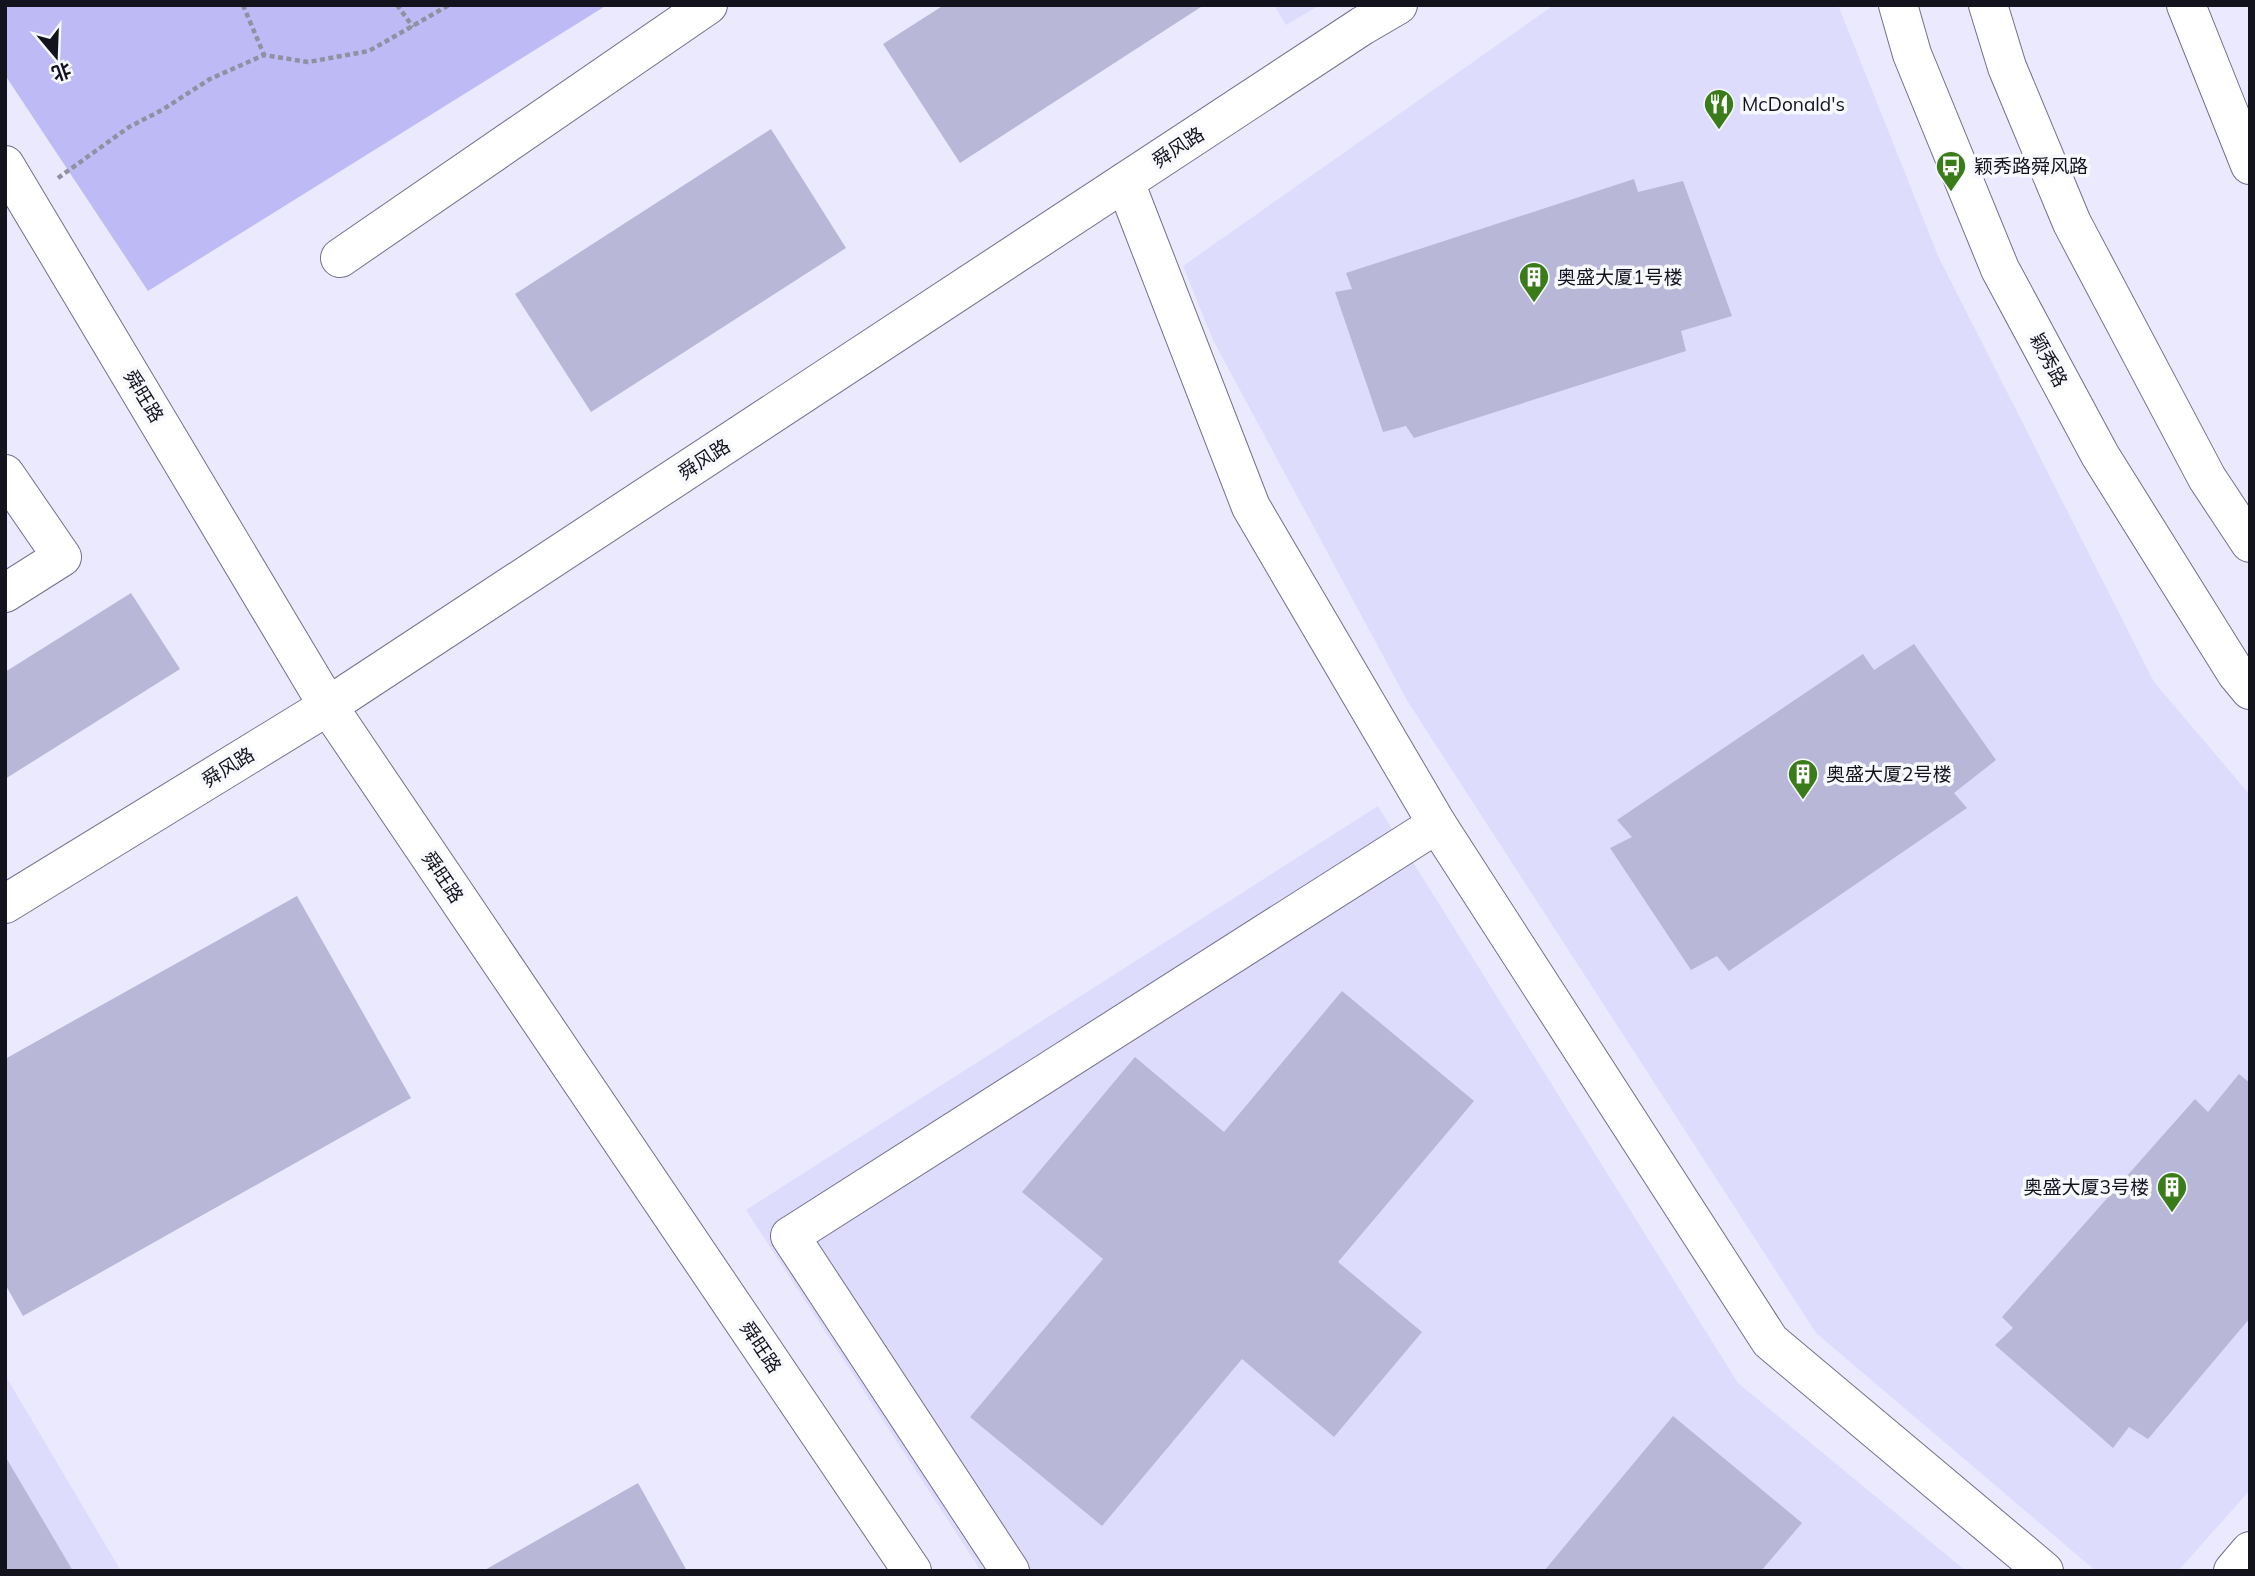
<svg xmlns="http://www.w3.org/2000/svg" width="2255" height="1576" font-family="Mulish,'Noto Sans SC',sans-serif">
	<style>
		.built { fill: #dedcfd }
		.green { fill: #bebaf6 }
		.building { fill: #b8b7d7 }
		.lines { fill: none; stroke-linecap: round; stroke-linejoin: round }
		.minor-casing { stroke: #72708e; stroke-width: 40 }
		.major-casing { stroke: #72708e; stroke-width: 40 }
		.path { stroke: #9190a1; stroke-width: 4.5; stroke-dasharray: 5 3.5; stroke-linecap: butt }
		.minor { stroke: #fff; stroke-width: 38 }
		.major { stroke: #fff; stroke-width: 38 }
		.labels { text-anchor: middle; stroke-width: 7; stroke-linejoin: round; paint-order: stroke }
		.poi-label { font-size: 19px; fill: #13131e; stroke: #f8f8ff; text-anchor: start }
		.street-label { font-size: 19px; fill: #13131e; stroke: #f8f8ff }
	</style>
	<rect width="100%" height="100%" fill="#eae9fe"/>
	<!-- built -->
	<g class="built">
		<polygon points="1274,5 1320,5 1286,25"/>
		<polygon points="1554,5 1838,5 1939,258 2154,682 2250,795 2250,1490 2178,1571 2096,1571 1816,1333 1408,702 1213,340 1183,266"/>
		<polygon points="1378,806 1738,1383 1966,1571 981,1571 746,1210"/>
		<polygon points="5,1375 121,1571 5,1571"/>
	</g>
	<!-- green -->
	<polygon class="green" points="5,5 607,5 148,291 5,75"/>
	<!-- building -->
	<g class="building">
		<polygon points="944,5 1204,5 960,163 883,44"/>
		<polygon points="771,129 846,248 591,412 515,294"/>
		<polygon points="1634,179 1638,192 1683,181 1732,316 1681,331 1686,351 1414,438 1406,426 1383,432 1335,292 1352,289 1346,273"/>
		<polygon points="131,593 180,669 5,779 5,672"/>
		<polygon points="1914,644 1996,760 1954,793 1967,808 1729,971 1717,956 1691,970 1610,848 1632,837 1617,820 1863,654 1874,670"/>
		<polygon points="297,896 411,1098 23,1316 5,1284 5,1059"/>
		<polygon points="1342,991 1474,1101 1338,1262 1422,1332 1334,1437 1242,1359 1102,1526 970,1417 1103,1259 1022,1192 1135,1057 1224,1132"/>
		<polygon points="2239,1074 2250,1083 2250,1318 2148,1439 2129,1427 2113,1448 1995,1345 2013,1328 2002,1317 2195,1099 2208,1112"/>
		<polygon points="1673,1416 1802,1523 1761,1571 1544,1571"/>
		<polygon points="5,1456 73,1571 5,1571"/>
		<polygon points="638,1483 687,1571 483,1571"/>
	</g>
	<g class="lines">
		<!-- minor casing -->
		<g class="minor-casing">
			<g id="minor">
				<polyline points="2186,5 2250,165"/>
				<polyline points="5,165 328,706 912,1571"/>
				<polyline points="1125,182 1251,507 1437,824 1770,1341 2044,1571"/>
				<polyline points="340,258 708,5"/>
				<polyline points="5,474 62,557 5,593"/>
				<polyline points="5,904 328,706 1362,26 1398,5"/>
				<polyline points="1010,1571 790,1236 1437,824"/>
			</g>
		</g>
		<!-- major casing -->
		<g class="major-casing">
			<g id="major">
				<polyline points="1898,5 1912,54 2000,269 2100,455 2236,673 2250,690"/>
				<polyline points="1988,5 2007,67 2072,223 2207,478 2250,543"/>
				<polyline points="2233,1571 2250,1551"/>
			</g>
		</g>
		<!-- path -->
		<g class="path">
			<polyline points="243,5 264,55"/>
			<polyline points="397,5 413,27"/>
			<polyline points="58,178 129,127 162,110 210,79 264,55 308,62 369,51 449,5"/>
		</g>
		<!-- minor -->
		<use href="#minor" class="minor"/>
		<!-- major -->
		<use href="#major" class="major"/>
	</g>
	<!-- icons -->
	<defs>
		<g id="restaurant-pin" transform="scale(1.575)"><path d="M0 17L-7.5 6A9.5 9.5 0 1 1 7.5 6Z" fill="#3b7c1a" stroke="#f8f8ff"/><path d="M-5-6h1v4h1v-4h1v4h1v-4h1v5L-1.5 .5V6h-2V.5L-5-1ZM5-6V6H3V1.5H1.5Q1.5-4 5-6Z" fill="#fff"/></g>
		<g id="bus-pin" transform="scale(1.575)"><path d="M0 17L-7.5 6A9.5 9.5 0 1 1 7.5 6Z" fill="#3b7c1a" stroke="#f8f8ff"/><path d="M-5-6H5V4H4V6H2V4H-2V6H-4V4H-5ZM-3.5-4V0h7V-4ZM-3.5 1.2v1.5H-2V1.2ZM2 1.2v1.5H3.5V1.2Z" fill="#fff"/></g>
		<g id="building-pin" transform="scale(1.575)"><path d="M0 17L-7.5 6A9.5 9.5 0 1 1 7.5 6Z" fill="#3b7c1a" stroke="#f8f8ff"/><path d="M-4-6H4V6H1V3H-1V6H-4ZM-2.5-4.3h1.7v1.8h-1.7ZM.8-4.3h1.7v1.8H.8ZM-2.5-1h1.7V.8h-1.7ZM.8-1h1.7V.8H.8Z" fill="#fff"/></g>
	</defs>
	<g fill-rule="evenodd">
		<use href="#restaurant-pin" x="1719" y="104"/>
		<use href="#bus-pin" x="1951" y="166"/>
		<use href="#building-pin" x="1534" y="277"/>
		<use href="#building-pin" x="1803" y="774"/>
		<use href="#building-pin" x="2172" y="1187"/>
	</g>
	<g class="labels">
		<!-- poi labels -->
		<g class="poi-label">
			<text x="1742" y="111">McDonald's</text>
			<text x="1974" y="173">颖秀路舜风路</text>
			<text x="1557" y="284">奥盛大厦1号楼</text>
			<text x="1826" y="781">奥盛大厦2号楼</text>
			<text x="2149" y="1194" text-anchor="end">奥盛大厦3号楼</text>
		</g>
		<!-- street labels -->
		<g class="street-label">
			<text transform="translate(1178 147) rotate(-33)" y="7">舜风路</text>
			<text transform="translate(2049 360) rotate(62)" y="7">颖秀路</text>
			<text transform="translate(144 396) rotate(59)" y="7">舜旺路</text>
			<text transform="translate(704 459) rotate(-33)" y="7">舜风路</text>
			<text transform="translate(228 767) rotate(-32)" y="7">舜风路</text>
			<text transform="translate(443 877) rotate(56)" y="7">舜旺路</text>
			<text transform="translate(761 1347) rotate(56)" y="7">舜旺路</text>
		</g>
	</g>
	<!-- border -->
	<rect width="2255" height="1576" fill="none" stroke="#13131e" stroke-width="14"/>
	<!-- north arrow -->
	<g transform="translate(56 56) rotate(161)" stroke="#f8f8ff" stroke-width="5" paint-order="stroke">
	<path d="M0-5L12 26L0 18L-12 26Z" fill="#13131e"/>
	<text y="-10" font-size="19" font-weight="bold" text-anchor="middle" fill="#13131e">北</text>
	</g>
</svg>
